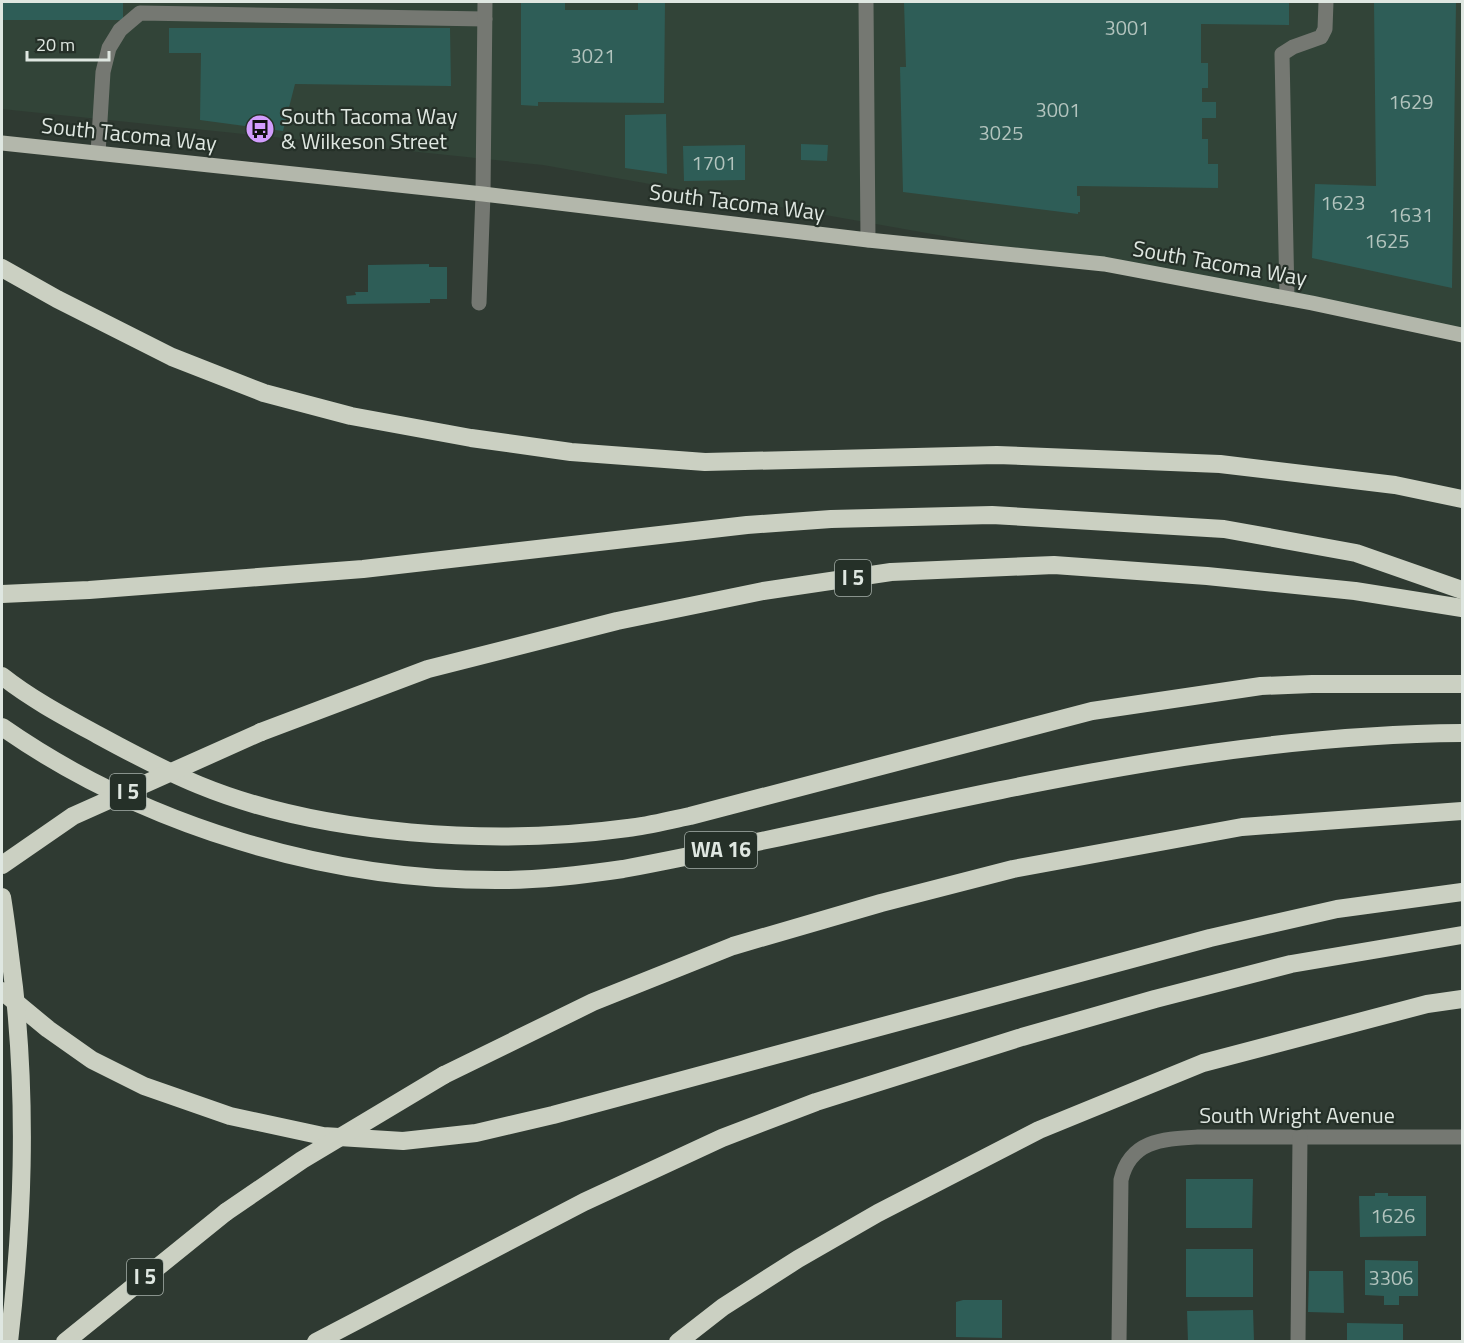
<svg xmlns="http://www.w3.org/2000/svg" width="1464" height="1343" font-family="'Titillium Web',sans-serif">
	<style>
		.built { fill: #324438 }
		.building { fill: #2e5d57 }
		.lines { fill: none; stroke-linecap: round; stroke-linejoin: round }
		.minor { stroke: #757872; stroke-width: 15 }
		.major { stroke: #b3b7ab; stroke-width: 15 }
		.highway { stroke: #cbd0c2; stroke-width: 18 }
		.highway-bridge { stroke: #cbd0c2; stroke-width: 18 }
		.labels { text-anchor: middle; stroke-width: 4.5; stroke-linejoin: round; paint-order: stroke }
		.number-label { font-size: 20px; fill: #b3c4be }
		.shield { fill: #253028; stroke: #a7b0aa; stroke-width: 1.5 }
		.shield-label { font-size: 21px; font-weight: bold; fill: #dfe7e1 }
		.poi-label { font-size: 22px; fill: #dfe7e1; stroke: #253028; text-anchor: start }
		.street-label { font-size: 22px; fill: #dfe7e1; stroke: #253028 }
	</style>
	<rect width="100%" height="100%" fill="#2f3a32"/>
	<!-- built -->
	<polygon class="built" points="2,2 1462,2 1462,328 543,165 2,109"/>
	<!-- building -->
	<g class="building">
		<rect x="2" y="2" width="121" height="18"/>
		<polygon points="521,2 565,2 565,10 638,10 638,2 665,2 664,103 538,102 538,106 521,105"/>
		<polygon points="904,2 1289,2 1289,25 1201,24 1201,63 1208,63 1208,88 1202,88 1202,102 1216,102 1216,118 1202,118 1202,139 1208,139 1208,164 1218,164 1218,188 1077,186 1077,196 1080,196 1080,212 1078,212 1078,214 903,192 900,67 906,67"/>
		<polygon points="1374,2 1456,2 1452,288 1312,258 1315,184 1376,186"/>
		<polygon points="169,28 450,28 451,86 295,84 283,131 200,120 201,53 169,53"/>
		<polygon points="666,114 667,174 625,168 625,115"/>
		<polygon points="801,144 828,145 827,161 801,160"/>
		<polygon points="745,145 745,180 684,181 683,146"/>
		<polygon points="429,264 429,267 447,267 447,299 430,299 430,303 347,304 346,296 356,295 355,292 368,292 368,265"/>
		<polygon points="1186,1179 1253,1179 1252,1228 1186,1228"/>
		<polygon points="1375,1193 1388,1193 1388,1196 1426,1196 1426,1236 1360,1237 1359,1196 1375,1196"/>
		<rect x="1186" y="1249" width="67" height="48"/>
		<polygon points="1365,1260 1418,1261 1418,1296 1399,1296 1399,1305 1384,1305 1384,1296 1365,1295"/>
		<polygon points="1309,1271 1343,1271 1344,1313 1308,1312"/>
		<polygon points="963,1300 1002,1300 1002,1338 956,1337 956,1302"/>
		<polygon points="1253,1310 1254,1342 1188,1342 1187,1311"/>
		<polygon points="1347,1323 1403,1324 1403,1342 1347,1342"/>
	</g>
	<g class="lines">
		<!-- minor -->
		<g class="minor">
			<polyline points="866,2 868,240"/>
			<polyline points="98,153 103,72 109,48 120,30 140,13 485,19"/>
			<polyline points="1287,298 1282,54 1293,47 1321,37 1325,29 1326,2"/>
			<polyline points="479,303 483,194 485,2"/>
			<path d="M1119 1342 1121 1180C1130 1140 1163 1139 1198 1137H1462"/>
			<polyline points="1298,1342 1300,1137"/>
		</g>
		<!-- major -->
		<polyline class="major" points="2,143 483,194 868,240 1104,264 1312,303 1462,335"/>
		<!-- highway -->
		<g class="highway">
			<polyline points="2,268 57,299 172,357 264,393 351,416 471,438 571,452 705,462 997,455 1220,464 1395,485 1462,499"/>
			<polyline points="2,594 89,590 363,569 747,525 831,519 992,515 1224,529 1356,553 1462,590"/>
			<path d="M2 676C31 699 65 717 98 735 131 753 165 771 199 785 323 836 496 846 628 828 649 826 670 820 690 816L1092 711 1261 686 1312 684H1462"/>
			<path d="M2 727C144 826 327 881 501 880 542 880 582 875 623 869 901 817 1177 735 1462 733"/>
			<polyline points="261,732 428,669 617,621 763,591 891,572 1054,565 1207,576 1355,591 1462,608"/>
			<polyline points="2,991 48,1029 92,1060 144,1086 230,1116 323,1136 403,1141 476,1133 553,1115 1210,938 1337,909 1462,892"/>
			<polyline points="444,1075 593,1002 733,946 881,903 1013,869 1242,827 1462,811"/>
			<polyline points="65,1342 226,1212"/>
			<polyline points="316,1342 584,1202 722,1138 816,1102 1022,1037 1155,999 1291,964 1462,935"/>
			<polyline points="678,1342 723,1307 798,1259 878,1213 1039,1130 1203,1063 1427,1004 1462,999"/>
		</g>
		<!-- highway-bridge -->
		<g class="highway-bridge">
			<polyline points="2,865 73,816 261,732"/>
			<path d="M2 897C7 927 10 957 14 987 27 1108 23 1222 9 1342"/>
			<polyline points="226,1212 302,1160 444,1075"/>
		</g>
	</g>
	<!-- icons -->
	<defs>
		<g id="bus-disc" transform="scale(1.5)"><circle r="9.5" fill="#d29dfd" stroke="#253028"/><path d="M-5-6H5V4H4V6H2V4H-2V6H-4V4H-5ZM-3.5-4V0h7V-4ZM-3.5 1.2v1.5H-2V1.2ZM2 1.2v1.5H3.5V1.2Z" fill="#111"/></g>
	</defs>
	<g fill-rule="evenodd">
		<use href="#bus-disc" x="260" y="129"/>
	</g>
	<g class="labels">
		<!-- number labels -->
		<g class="number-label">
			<text x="1127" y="35">3001</text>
			<text x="593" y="63">3021</text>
			<text x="1411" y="109">1629</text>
			<text x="1058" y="117">3001</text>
			<text x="1001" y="140">3025</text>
			<text x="714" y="170">1701</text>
			<text x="1343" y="210">1623</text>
			<text x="1411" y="222">1631</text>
			<text x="1387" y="248">1625</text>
			<text x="1393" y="1223">1626</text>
			<text x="1391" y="1285">3306</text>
		</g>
		<!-- shield labels -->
		<g class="shield">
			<rect x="835" y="560" width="36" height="36" rx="4.5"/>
			<rect x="110" y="774" width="36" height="36" rx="4.5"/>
			<rect x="685" y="832" width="72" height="36" rx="4.5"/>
			<rect x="127" y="1259" width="36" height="36" rx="4.5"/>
		</g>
		<g class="shield-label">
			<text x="853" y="585">I 5</text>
			<text x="128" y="799">I 5</text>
			<text x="721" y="857">WA 16</text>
			<text x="145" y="1284">I 5</text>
		</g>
		<!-- poi labels -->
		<g class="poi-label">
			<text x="281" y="124">South Tacoma Way<tspan x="281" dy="25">&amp; Wilkeson Street</tspan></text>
		</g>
		<!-- street labels -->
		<g class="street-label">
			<text transform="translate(129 134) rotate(6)" y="8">South Tacoma Way</text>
			<text transform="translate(737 202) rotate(7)" y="8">South Tacoma Way</text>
			<text transform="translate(1220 263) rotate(10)" y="8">South Tacoma Way</text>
			<text x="1297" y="1123">South Wright Avenue</text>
		</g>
	</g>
	<!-- border -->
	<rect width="1464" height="1343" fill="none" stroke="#dfe7e1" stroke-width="6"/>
	<!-- scale -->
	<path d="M27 51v9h82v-9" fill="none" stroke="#dfe7e1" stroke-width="3"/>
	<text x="36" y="51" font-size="18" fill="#dfe7e1" stroke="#253028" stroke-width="4.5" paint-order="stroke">20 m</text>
</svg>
